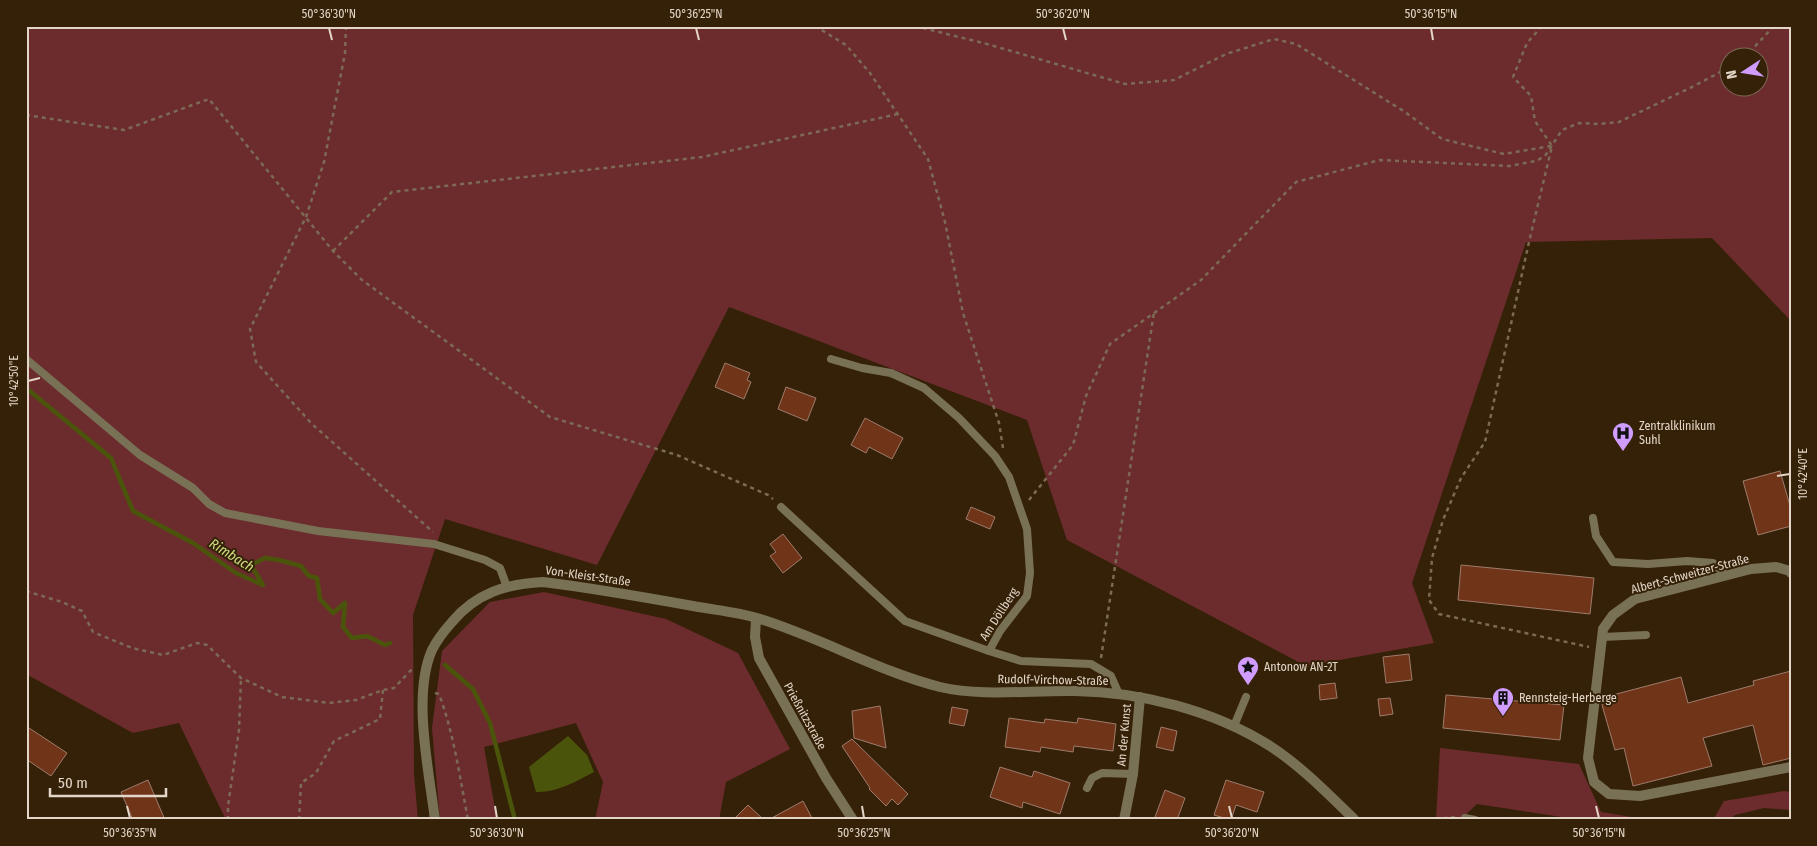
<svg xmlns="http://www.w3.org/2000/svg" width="1817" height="846" font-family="'Fira Sans Condensed',sans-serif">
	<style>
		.green { fill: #6c2c2e; fill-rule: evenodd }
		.water { fill: #4a550b }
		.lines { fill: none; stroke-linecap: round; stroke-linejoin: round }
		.stream { stroke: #4a550b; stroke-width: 4.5 }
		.building { fill: #703518; stroke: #9e7b6c }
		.path { stroke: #7c6a55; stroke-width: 2.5; stroke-dasharray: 4 4; stroke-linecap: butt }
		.lane { stroke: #797155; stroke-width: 8 }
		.street { stroke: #797155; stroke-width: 10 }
		.ticks { fill: none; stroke: #e3d6c8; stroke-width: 2 }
		.labels { text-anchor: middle; stroke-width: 4; stroke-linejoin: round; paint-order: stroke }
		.poi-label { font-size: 12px; fill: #e3d6c8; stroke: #352107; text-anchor: start }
		.street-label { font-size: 12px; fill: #e3d6c8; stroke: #352107 }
		.water-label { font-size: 14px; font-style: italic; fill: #cbde7e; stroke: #352107 }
		.neatline { fill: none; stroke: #e3d6c8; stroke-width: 2 }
		.ticks-label { font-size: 12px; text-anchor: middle; fill: #e3d6c8 }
	</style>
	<rect width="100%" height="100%" fill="#352107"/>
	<!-- green -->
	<g class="green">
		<path d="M26 26H1791V321L1712 238 1526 242 1412 583 1434 643 1306 666 1067 540 1027 420 729 307 597 565 445 519 413 615 414 774 418 820H226L179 723 133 733 26 674ZM1730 58H1760V88H1730Z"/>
		<polygon points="544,592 666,619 738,653 790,749 726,782 719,820 595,820 603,782 576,723 484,747 497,820 440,820 432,728 442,651 490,602"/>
		<polygon points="1440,748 1579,764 1601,812 1650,820 1581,820 1477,804 1460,820 1436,820"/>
		<polygon points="1784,791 1791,792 1791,810 1764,808 1735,815 1729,820 1713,820 1724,801"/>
	</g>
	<!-- water -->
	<path class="water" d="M568 736 587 755 594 772C577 781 556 793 536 792L529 767Z"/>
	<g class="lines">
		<!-- stream -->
		<g class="stream">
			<polyline points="26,388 111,458 133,511 193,543 236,573 263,585 251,565 265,558 279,560 301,566 309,576 317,578 320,599 333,613 345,603 343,627 352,638 367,636 385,645 390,643"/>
			<polyline points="445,665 473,689 490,723 515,820"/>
		</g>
	</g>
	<!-- building -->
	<g class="building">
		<polygon points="725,363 750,373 747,380 751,382 744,399 715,387"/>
		<polygon points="786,387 816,398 807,421 778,409"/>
		<polygon points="865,418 903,438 892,459 869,447 866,453 851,445"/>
		<polygon points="1780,471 1791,509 1791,526 1758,535 1743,481"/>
		<polygon points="971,507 995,517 990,529 966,519"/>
		<polygon points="783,534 802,558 783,573 770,556 776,552 770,544"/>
		<polygon points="1461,565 1594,578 1590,614 1458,600"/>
		<polygon points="1409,654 1412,680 1386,683 1383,657"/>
		<polygon points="1791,671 1791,758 1763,765 1753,725 1703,738 1712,766 1633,786 1624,748 1615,750 1602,705 1605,697 1681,677 1688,703 1754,685 1753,681"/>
		<polygon points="1335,683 1337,698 1320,700 1319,685"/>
		<polygon points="1446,695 1564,705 1560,740 1443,728"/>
		<polygon points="1390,698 1393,714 1380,716 1378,699"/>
		<polygon points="880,706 886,748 854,738 852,711"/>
		<polygon points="952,707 968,710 964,726 949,723"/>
		<polygon points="1009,718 1044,723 1045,719 1077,723 1078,718 1116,724 1113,751 1074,746 1073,752 1041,747 1040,752 1005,747"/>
		<polygon points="26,726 67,753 51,776 26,759"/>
		<polygon points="1161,727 1177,731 1173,751 1156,747"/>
		<polygon points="852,739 908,794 898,805 892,799 886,806 869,789 870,788 842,746"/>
		<polygon points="1000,767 1032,777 1034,771 1070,783 1060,814 1023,802 1022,808 990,797"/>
		<polygon points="148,780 165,820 133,820 121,792"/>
		<polygon points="1226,780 1264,792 1257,812 1236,805 1231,820 1214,815"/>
		<polygon points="1165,790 1185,798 1177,820 1162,820 1155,817"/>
		<polygon points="803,801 813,820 768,820"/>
		<polygon points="748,805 764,820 733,820"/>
	</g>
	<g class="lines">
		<!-- path -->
		<g class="path">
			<polyline points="346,26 345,53 324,162 306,217 250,329 256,362 312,424 433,532"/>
			<polyline points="815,26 846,45 870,73 928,159 945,222 963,313 999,423 1003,448"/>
			<polyline points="915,26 987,44 1125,84 1174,80 1226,54 1274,39 1296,44 1405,112 1442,139 1504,154 1551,146"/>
			<polyline points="1542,26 1527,43 1513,77 1531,96 1535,121 1552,146 1529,242 1485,442 1461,478 1443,520 1432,558 1429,600 1439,614 1589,647"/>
			<polyline points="1744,58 1774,26"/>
			<polyline points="26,115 124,130 209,99 333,251 362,280 550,417 677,455 768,495 773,499"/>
			<polyline points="333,251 392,192 702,157 898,114"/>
			<polyline points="1029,500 1073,445 1086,396 1110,344 1201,280 1296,182 1380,160 1509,166 1536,161 1545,156 1562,130 1579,123 1599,124 1619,122 1692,87 1730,67"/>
			<polyline points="26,591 62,602 82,611 93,632 132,648 163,655 197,643 207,645 241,678 282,697 329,703 356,700 383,690 394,688 414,667"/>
			<polyline points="1101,658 1154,312"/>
			<path d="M435 693 439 694C454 734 460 778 468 820"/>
			<polyline points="228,820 228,806 239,730 241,678"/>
			<polyline points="299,820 301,783 316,773 334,741 380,719 383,690"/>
			<polyline points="1445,820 1445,818 1456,817"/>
		</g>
		<!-- lane -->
		<g class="lane">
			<polyline points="26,359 140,455 193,488 209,504 225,513 318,531 434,544 485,560 500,568 507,587"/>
			<polyline points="831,359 862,368 891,373 924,388 959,418 995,456 1009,477 1027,529 1030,573 1027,596 1000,631 989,651 1021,661 1091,664 1111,676 1119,694"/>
			<polyline points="781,507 905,621 989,651"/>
			<polyline points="1593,518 1596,536 1613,562 1648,564 1687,561 1713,563 1726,575"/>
			<polyline points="1602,637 1646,635"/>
			<polyline points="1234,726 1246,697"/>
			<polyline points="1087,788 1092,778 1102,773 1133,774"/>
			<polyline points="1465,818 1475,820"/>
		</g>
		<!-- street -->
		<g class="street">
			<polyline points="1791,573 1790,571 1776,567 1751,569 1635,599 1613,615 1603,629 1588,758 1594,782 1609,794 1640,796 1791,767"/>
			<polyline points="756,618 755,637 759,658 826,778 853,820"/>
			<path d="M435 820C429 771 412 695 432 650 437 640 444 631 452 622 476 593 506 584 543 582 593 588 643 597 693 606 714 610 737 612 757 618 820 637 877 671 940 687 982 697 1032 690 1075 691 1141 692 1213 710 1270 746 1301 766 1328 794 1355 820"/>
			<polyline points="1124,820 1133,774 1140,697"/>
		</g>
	</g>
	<!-- ticks -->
	<path class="ticks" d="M329 28 332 40M696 28 699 40M1063 28 1066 40M1431 28 1433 40M28 381 40 378M1777 476 1790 474M127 806 130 818M495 806 497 818M862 806 864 818M1229 806 1232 818M1596 806 1599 818"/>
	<!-- icons -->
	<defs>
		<g id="hospital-pin" transform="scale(1.125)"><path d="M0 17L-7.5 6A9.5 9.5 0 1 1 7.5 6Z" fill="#d09dff" stroke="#352107"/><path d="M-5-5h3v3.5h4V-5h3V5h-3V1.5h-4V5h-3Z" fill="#111"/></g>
		<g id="sight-pin" transform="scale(1.125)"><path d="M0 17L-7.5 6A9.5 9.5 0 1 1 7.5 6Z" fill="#d09dff" stroke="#352107"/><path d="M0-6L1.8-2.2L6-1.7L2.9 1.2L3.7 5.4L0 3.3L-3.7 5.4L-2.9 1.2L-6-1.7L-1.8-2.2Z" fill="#111"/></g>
		<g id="building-pin" transform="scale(1.125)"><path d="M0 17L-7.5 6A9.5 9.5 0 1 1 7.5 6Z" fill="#d09dff" stroke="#352107"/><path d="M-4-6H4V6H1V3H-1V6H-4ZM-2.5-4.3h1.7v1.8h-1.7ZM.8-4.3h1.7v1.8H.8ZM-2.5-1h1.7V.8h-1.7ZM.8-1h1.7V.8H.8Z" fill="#111"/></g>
	</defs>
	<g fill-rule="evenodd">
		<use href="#hospital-pin" x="1623" y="433"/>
		<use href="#sight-pin" x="1248" y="667"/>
		<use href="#building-pin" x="1503" y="698"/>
	</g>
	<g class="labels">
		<!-- poi labels -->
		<g class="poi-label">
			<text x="1639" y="430">Zentralklinikum<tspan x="1639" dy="14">Suhl</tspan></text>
			<text x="1264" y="671">Antonow AN-2T</text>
			<text x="1519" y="702">Rennsteig-Herberge</text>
		</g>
		<!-- street labels -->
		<g class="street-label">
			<text transform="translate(1690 574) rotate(-15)" y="4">Albert-Schweitzer-Straße</text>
			<text transform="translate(588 576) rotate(8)" y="4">Von-Kleist-Straße</text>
			<text transform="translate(999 614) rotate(-57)" y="4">Am Döllberg</text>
			<text transform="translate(1053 680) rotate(1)" y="4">Rudolf-Virchow-Straße</text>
			<text transform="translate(805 716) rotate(61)" y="4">Prießnitzstraße</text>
			<text transform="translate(1124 735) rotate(-85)" y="4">An der Kunst</text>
		</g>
		<!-- water labels -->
		<g class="water-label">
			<text transform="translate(232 555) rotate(32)" y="5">Rimbach</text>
		</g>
	</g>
	<!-- border -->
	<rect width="1817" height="846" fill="none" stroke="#352107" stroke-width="55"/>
	<!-- north arrow -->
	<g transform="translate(1744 72) rotate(258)"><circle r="24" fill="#352107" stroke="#7b6954"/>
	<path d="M0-4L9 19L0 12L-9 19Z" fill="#d09dff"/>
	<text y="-8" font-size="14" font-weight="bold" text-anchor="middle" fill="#e3d6c8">N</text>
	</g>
	<!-- scale -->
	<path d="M50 788v8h116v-8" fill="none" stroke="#e3d6c8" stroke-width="2.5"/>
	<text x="58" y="788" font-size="15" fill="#e3d6c8" stroke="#352107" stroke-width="4" paint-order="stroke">50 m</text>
	<rect x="28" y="28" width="1762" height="790" class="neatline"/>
	<g class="ticks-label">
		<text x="329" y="18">50°36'30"N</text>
		<text x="696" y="18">50°36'25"N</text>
		<text x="1063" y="18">50°36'20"N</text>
		<text x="1431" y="18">50°36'15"N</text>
		<text transform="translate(14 381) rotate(-90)" y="4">10°42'50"E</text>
		<text transform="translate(1803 474) rotate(-90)" y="4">10°42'40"E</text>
		<text x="130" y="837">50°36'35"N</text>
		<text x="497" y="837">50°36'30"N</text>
		<text x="864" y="837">50°36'25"N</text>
		<text x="1232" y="837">50°36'20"N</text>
		<text x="1599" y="837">50°36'15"N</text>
	</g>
</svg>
